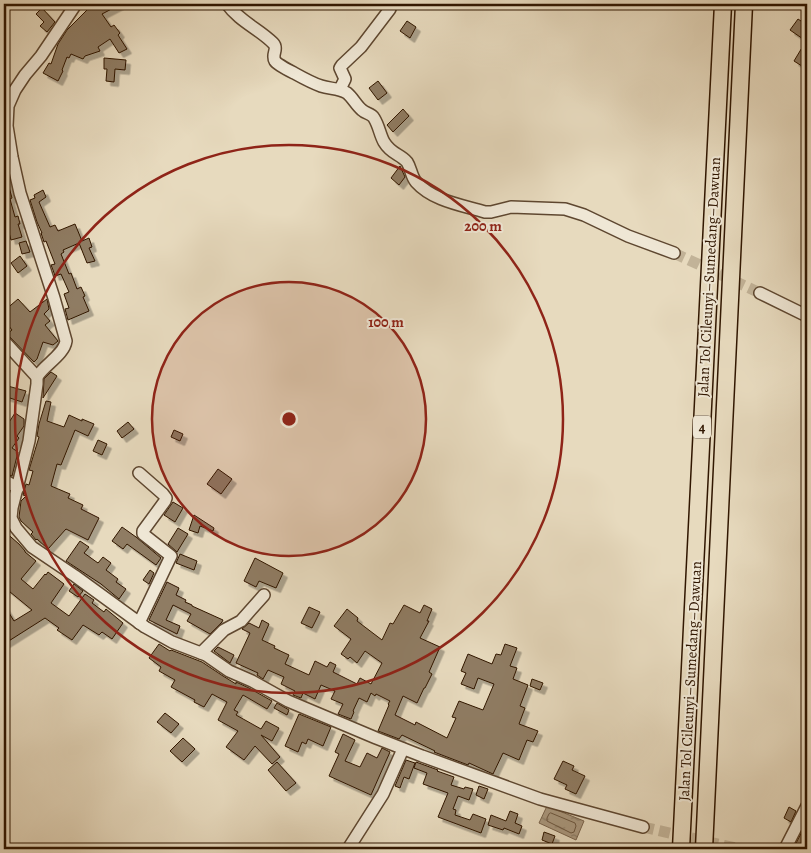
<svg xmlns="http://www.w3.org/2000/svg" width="811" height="853" font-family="Alegreya,serif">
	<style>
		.water { fill: url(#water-ripples); stroke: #79634b }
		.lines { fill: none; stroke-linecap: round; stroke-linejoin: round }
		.shore { stroke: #6c563e; stroke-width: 1 }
		.building { fill: #8f7c63; stroke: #301600; filter: url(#shadow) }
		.minor-tunnel { stroke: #c2b398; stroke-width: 11; stroke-dasharray: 11 5.5; stroke-linecap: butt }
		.minor-casing { stroke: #5e4730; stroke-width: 14 }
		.highway-casing { stroke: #301600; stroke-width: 19 }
		.minor { stroke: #efe7d5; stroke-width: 11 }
		.highway { stroke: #e7dabe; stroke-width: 16 }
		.ring { fill: none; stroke: #8f2418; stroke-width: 2.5 }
		.labels { text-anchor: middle; stroke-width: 4; stroke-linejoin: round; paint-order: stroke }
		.shield { fill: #efe7d5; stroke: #695540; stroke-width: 1 }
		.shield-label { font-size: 14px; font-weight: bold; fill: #301600 }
		.street-label { font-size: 15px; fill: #301600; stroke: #efe7d5 }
		.centre { fill: #8f2418; stroke: #efe7d5; stroke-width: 2.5 }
		.ring-label { font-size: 15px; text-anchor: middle; font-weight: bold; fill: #8f2418; stroke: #efe7d5; stroke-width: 4; stroke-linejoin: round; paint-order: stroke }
	</style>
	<defs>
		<pattern id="water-ripples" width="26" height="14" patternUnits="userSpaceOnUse" patternTransform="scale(1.25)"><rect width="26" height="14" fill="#a9977d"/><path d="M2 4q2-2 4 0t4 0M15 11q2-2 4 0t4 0" fill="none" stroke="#8a7a64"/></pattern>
		<filter id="shadow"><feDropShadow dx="4.5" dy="4.5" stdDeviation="0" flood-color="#0004"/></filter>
	</defs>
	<rect width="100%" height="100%" fill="#e7dabe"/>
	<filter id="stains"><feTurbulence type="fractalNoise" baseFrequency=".004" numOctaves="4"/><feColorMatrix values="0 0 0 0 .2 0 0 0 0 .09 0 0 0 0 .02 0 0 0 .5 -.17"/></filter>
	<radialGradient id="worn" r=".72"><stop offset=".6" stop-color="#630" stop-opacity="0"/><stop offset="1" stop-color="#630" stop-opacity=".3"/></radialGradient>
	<!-- water -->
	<polygon class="water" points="547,806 584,821 576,840 539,823"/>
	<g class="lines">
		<!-- shore -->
		<polygon class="shore" points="551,813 575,823 576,826 574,832 571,833 547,821 547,818 549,814"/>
	</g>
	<!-- building -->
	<g class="building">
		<polygon points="93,4 121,4 102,14 111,27 114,25 120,33 118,35 127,49 119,53 110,39 98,47 100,51 85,56 83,59 71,54 69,58 67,57 62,70 63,71 58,81 43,73 49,63 51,64 58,44 67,30"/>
		<polygon points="42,8 55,22 47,32 40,26 44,22 36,14"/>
		<polygon points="798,19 807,25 807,63 805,68 794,61 806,41 790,30"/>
		<polygon points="407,21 416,27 410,38 400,31"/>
		<polygon points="104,58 126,60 125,70 115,69 114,82 106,81 107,69 104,69"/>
		<polygon points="378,81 387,93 378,100 369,88"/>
		<polygon points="403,109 409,116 393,132 387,125"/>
		<polygon points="400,166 405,177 399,185 391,178"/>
		<polygon points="6,176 12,198 10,199 15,217 18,216 20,224 18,224 22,237 11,240 4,214 4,177"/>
		<polygon points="43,190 46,197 39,202 50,227 55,225 58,231 75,224 82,241 89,238 92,247 89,248 95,261 87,263 79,243 63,250 64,252 61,254 69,274 71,273 77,289 81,287 85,296 83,297 89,311 68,320 65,309 69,308 64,294 69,292 61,274 55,276 53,270 51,265 55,264 46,241 44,242 41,233 42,233 37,222 30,200 35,198 34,195"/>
		<polygon points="26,241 30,252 22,254 19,243"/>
		<polygon points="20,256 27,266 18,273 11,263"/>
		<polygon points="18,299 30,312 47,299 49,309 44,314 50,321 45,325 58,341 53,345 43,342 37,359 34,362 7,334 12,330 4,320 4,311"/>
		<polygon points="51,372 57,376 43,398 44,379"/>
		<polygon points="4,385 26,391 22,402 4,396"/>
		<polygon points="46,401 51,402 47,421 64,427 69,415 82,421 82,419 94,424 88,436 75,430 61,465 57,464 51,486 70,494 68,498 83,505 81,509 99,518 88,540 66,529 48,549 37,539 36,540 31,534 33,532 21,521 19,517 21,501 26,496 23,495 26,484 29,485 33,471 29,470 39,437 37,436 39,424"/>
		<polygon points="15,413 24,419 24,426 17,436 19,438 12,448 18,452 12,476 4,473 4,430"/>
		<polygon points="128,422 134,429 122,438 117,431"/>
		<polygon points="174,430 183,434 180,441 171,437"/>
		<polygon points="98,440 107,444 102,455 93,451"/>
		<polygon points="218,469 232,479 221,494 207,484"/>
		<polygon points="173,502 183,508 175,522 164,515"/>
		<polygon points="194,515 214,528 213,531 200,526 198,533 189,530"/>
		<polygon points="122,527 136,537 161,558 156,565 127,544 123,549 112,541"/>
		<polygon points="178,528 188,534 177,552 168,544"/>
		<polygon points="4,531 19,544 25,551 25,552 36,561 21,579 33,589 45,574 46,575 48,572 64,584 51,603 69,616 85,594 94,600 92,603 104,612 106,609 123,623 112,639 102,632 99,635 83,625 72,640 57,630 59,628 45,618 4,644 4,605 14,621 32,610 4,587"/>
		<polygon points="80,541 89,547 84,553 98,563 103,557 111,563 106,570 118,579 116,582 126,589 119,599 101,584 66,561"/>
		<polygon points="180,554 197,561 194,570 176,563"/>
		<polygon points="255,558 283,573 276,588 259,581 256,587 244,581"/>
		<polygon points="150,570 154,573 149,584 143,580"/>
		<polygon points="167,582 179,588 176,595 186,600 185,602 192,605 192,606 223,620 222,622 210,634 187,621 191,614 173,605 166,620 180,626 177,634 149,620"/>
		<polygon points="74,584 83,591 78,597 69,591"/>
		<polygon points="404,605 420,613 424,605 432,609 427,621 429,621 420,638 440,647 429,672 432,674 425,688 424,688 417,703 403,696 395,715 415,725 416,722 447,738 456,718 452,717 459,701 483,710 494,684 478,678 474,689 461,684 466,673 461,671 468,654 492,664 496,654 501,655 505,644 517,648 510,666 517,668 513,679 528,685 520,706 525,708 519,724 538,731 533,742 527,740 519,760 503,753 493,774 469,763 468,765 434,752 435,751 402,735 399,739 378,731 389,705 388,704 390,701 376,694 375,696 371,693 367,702 359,698 353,711 354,712 351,719 338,714 343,704 331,699 335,691 321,685 315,699 303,693 301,698 293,695 295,691 281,684 284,677 268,670 263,679 257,675 258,673 236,663 250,633 242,629 249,623 259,628 262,620 269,624 262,640 275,646 274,648 289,655 285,664 309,675 315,661 327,667 330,662 336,665 333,672 357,684 360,678 371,684 382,663 365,651 357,663 350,657 348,659 341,654 351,639 334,626 347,609 358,618 357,621 382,640 390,623 393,624"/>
		<polygon points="309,607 320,612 312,628 301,623"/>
		<polygon points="159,644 170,651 171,650 202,662 223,676 236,684 236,682 249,688 272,701 267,709 243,695 234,710 238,712 236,715 261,729 266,721 279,728 272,741 261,735 280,757 272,764 255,746 244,760 226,747 238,731 218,720 227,702 212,694 204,707 194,702 195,700 171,687 175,680 159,671 161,667 149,658"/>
		<polygon points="218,647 234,655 230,663 214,651"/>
		<polygon points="532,679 543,683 540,690 530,686"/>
		<polygon points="277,703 289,710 287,715 274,708"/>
		<polygon points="165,713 179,724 171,733 157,722"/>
		<polygon points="299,714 331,727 323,746 308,739 306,744 302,742 298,752 285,746"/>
		<polygon points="343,734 355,740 345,761 360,767 367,753 377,758 382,748 390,752 371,795 329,776 339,754 335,752"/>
		<polygon points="183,738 195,749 182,762 170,751"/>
		<polygon points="406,760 415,763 409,779 404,777 400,788 395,786"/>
		<polygon points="563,761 574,766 572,770 585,776 576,794 565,789 567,785 554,779"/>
		<polygon points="277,762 296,783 286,791 268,770"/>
		<polygon points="416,762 438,770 437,771 454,777 451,785 464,789 465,787 473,789 469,800 458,796 453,809 456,810 455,815 470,820 473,814 486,819 481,833 438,817 448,793 423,784 427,773 414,768"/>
		<polygon points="479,786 488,789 484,799 476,795"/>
		<polygon points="789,807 796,811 791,822 784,818"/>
		<polygon points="510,811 518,814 515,823 522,826 519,834 504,828 503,830 488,825 491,815 506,821"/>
		<polygon points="807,822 807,849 793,849"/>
		<polygon points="544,832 555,836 552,844 542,840"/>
	</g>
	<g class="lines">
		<!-- minor-tunnel -->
		<g class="minor-tunnel">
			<polyline points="674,253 760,293"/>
			<polyline points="643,827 740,849"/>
		</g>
		<!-- minor casing -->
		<g class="minor-casing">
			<g id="minor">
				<path d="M76 4 41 56 25 75 15 90 8 106 7 126 12 157 20 193 54 298 66 341C64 355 44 365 37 377V384L29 441 12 508 11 518 16 528 32 547 75 576 145 627 172 642 206 655 229 671 252 681 288 701 376 738 422 756 540 799 643 827"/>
				<path d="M227 4C239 21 259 29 273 43 279 49 271 54 275 61 277 64 290 71 294 73 303 78 312 83 321 86 330 89 339 88 347 93 353 98 356 105 362 110 366 114 371 113 374 118 379 126 380 135 384 142 391 154 400 154 407 162 411 168 411 176 416 182 433 201 462 205 485 212H491L511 207 565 209 584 215 628 236 674 253"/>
				<polyline points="340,89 345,79 340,68 342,65 361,47 390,9"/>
				<polyline points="760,293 807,316"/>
				<polyline points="4,341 37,377"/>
				<polyline points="139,473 163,494 166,498 165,501 143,531 143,534 171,556 139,623"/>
				<polyline points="4,480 18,488"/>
				<polyline points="201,653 224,630 241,621 264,595"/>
				<polyline points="348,849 383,794 403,749"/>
				<polyline points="785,849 807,806"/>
			</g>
		</g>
		<!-- highway casing -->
		<g class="highway-casing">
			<g id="highway">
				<polyline points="681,849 723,4"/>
				<polyline points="704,849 744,4"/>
			</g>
		</g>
		<!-- minor -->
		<use href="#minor" class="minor"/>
		<!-- highway -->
		<use href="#highway" class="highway"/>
	</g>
	<!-- distance rings -->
	<circle cx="289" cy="419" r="137" fill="#8f2418" fill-opacity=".12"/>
	<g class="ring">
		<circle cx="289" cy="419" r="137"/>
		<circle cx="289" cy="419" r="274"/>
	</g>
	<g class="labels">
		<!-- shield labels -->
		<rect class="shield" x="693" y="415.5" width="18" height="23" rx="4"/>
		<g class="shield-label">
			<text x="702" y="432">4</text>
		</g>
		<!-- street labels -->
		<g class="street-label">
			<text transform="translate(709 277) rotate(-87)" y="5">Jalan Tol Cileunyi–Sumedang–Dawuan</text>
			<text transform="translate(690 681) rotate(-87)" y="5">Jalan Tol Cileunyi–Sumedang–Dawuan</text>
		</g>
	</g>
	<circle cx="289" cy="419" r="8" class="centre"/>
	<g class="ring-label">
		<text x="483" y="231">200 m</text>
		<text x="386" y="327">100 m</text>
	</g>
	<!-- margin -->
	<rect width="811" height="853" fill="none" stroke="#e7dabe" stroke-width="20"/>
	<rect x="5" y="5" width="801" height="843" fill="none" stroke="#301600" stroke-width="2.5"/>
	<rect x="10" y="10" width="791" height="833" fill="none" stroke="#301600"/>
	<rect width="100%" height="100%" filter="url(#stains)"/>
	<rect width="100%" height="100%" fill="url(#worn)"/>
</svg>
